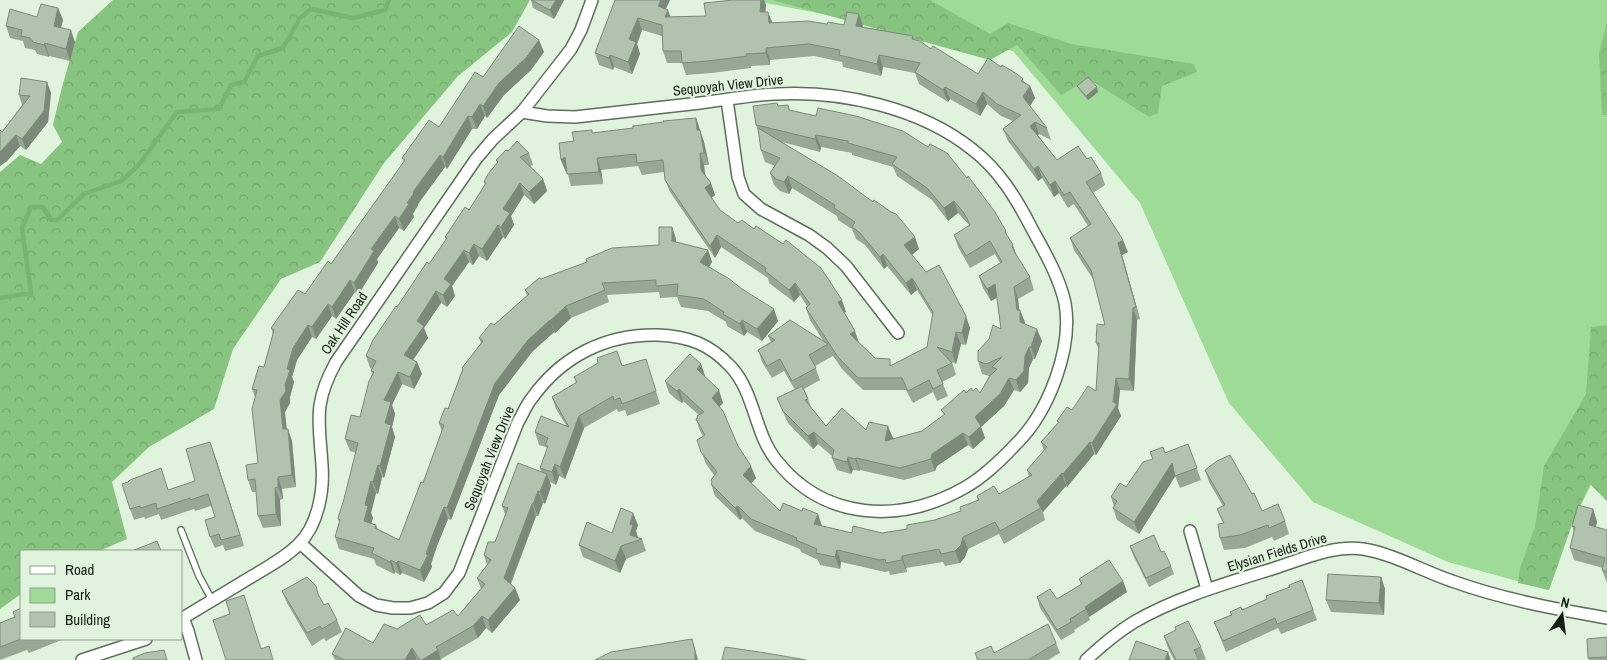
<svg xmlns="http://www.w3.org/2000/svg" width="1607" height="660" font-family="'Archivo Narrow',sans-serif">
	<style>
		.green { fill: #9edb97 }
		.forest { fill: url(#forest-crowns) }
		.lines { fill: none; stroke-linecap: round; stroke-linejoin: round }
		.stream { stroke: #77b571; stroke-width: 4.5 }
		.lane-casing { stroke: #5d6f5b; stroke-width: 8 }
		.street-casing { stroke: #5d6f5b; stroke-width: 14 }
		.lane { stroke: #fff; stroke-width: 5.5 }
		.street { stroke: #fff; stroke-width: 11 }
		.wall { fill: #97a995; fill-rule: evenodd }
		.shaded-wall { fill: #7b8979 }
		.building { fill: #b0c4ad; stroke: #7b8979 }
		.labels { text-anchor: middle; stroke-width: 4.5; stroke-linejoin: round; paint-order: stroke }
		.street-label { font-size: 14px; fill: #161d15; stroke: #e0f4dd }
	</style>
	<defs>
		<pattern id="forest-crowns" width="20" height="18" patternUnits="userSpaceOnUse" patternTransform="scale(1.25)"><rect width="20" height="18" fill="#86c47f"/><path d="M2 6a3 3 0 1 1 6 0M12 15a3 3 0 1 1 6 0" fill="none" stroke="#73a86d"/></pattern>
	</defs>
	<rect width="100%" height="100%" fill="#e0f4dd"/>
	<!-- green -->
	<polygon class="green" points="750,0 1607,0 1607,453 1574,519 1549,590 1448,562 1313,502 1229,403 1140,203 1013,51"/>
	<!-- forest -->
	<g class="forest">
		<polygon points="113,0 530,0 512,32 458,76 384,163 320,262 281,279 233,349 214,409 149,447 112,482 127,539 99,551 21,551 21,594 0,609 0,172 20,155 41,164 62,142 53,125 62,87 78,32"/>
		<polygon points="772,0 930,0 990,34 1008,23 1071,44 1194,64 1197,72 1162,86 1158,113 1149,117 1089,79 1061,95 1017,45 990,60"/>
		<polygon points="1607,22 1607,115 1602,115 1599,54"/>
		<polygon points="1607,325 1607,501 1590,484 1574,519 1549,590 1518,583 1520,568 1535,527 1544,466 1586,394 1591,327"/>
	</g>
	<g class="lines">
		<!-- stream -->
		<polyline class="stream" points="0,298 31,293 22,228 31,207 43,207 51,220 57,220 84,194 121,181 138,166 177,112 219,109 231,85 244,82 258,56 283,48 300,18 311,9 353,18 385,10 389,0"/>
		<!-- lane casing -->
		<g class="lane-casing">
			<polyline id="lane" points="181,530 199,576 212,600"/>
		</g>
		<!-- street casing -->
		<g class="street-casing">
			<g id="street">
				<polyline points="727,100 738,177 744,194 761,209 809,235 827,248 846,266 898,333"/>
				<polyline points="1190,531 1207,589"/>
				<path d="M300 543 359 596 376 605 393 608H410L428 603 444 593 459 573 518 422C523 414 526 405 532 398 562 356 606 334 657 335 688 336 710 344 731 367 755 393 754 432 776 460 824 521 900 524 964 488 984 477 1001 460 1017 443 1049 411 1073 348 1065 303 1059 276 1044 251 1031 227 1016 198 999 170 973 150 921 108 841 90 776 94 750 95 725 100 700 103 658 108 617 112 575 117L547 116 522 112"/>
				<polyline points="82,660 146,639"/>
				<path d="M196 660 188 631 183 618C204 605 225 593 246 580 264 569 284 559 299 544 318 525 324 491 322 465 319 420 313 404 336 362L476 159 493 139 522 112 571 49 581 30 592 0"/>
				<path d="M1086 660C1101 646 1116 633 1134 622 1177 597 1227 583 1275 568 1303 559 1333 545 1363 549 1394 554 1422 571 1452 581 1502 599 1555 609 1607 618"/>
			</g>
		</g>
		<!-- lane -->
		<use href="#lane" class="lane"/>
		<!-- street -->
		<use href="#street" class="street"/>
	</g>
	<!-- wall -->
	<g class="wall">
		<polygon points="531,0 564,0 554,19 533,8"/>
		<polygon points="615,0 666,9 670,17 706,16 733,0 764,0 766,5 765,12 772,23 863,26 863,27 913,36 915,40 978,74 1001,67 1023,79 1024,82 1030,86 1035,98 1030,106 1047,128 1051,140 1039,134 1038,135 1057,160 1087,159 1101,173 1105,185 1093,193 1128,252 1122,255 1140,319 1137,320 1134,391 1120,390 1118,408 1121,416 1096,455 1094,454 1067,487 1066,486 1043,512 1045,520 1004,544 999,534 968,549 965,557 960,563 945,566 943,562 906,568 907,572 890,575 889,571 885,572 841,562 840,569 820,565 818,560 801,552 800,549 755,531 742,518 740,520 715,496 711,484 712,483 711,480 714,475 706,464 697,440 703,436 700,431 696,419 697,418 699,415 683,401 682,403 677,400 669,393 665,381 701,364 705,376 705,377 723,403 719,407 738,446 756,478 751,483 780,511 822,526 852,533 882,533 907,529 935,520 961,511 978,500 977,496 999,494 1029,476 1027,470 1044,451 1041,442 1058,423 1057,421 1096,391 1099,350 1096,343 1105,325 1093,279 1074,250 1070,238 1088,226 1074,204 1068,208 1059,193 1054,197 1042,178 1038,181 1008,141 1003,129 1013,121 1001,116 987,104 980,116 950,99 948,102 919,84 915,73 883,67 881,76 843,67 842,62 814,56 770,60 770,65 751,66 751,68 712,73 686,75 682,63 667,63 663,51 662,36 642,30 637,44 640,54 632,74 614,67 613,70 599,65 595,53"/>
		<polygon points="58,8 63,20 61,28 75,42 70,61 49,56 49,57 37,54 35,50 25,48 23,41 10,38 6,26 37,17"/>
		<polygon points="544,52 531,70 504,95 487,118 485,116 477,129 472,129 447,169 445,167 418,204 418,205 413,214 414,217 404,231 399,228 377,259 378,263 358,295 355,292 336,319 332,316 316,339 312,337 297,360 292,377 294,382 290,397 290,403 285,412 286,429 292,441 296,487 282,489 283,499 280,500 281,526 263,528 258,516 256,492 252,492 248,480 258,463 255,397 252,389 264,367 273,334 271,328 305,294 331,264 404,162 402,158 439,127"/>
		<polygon points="47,82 51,93 48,122 26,150 20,146 7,161 0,166 0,130 2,132 22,105 19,95"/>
		<polygon points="1077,86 1098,92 1088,100 1079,90"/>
		<path d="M788 105 789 110 816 116H856L1009 239 1017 256 1030 277 1034 290 1018 299 1019 310H1020L1025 324 1042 341 1035 359H1033L1029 368 1028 383 1020 392 1014 390 1004 406 981 427 985 438 973 449 968 445 937 466 935 471 904 480 860 470V471L853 470 851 474 837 470 832 458 833 457 818 444 813 449 788 423 782 410 777 398 795 390 784 371 772 378 762 362 758 350 771 342 768 336 824 342 810 320 806 308 807 306 800 295 794 302 769 283 768 278 721 247 715 258 670 192 665 180 664 172 642 175 638 166 601 170 603 184 571 186 567 171 566 172 561 160 574 141 593 133 633 128 696 118 704 142 709 165H704L705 175 715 195 711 198 720 210 846 312 844 313 859 343 875 358 892 365 927 347 933 316 917 290 911 295 887 266 884 269 865 245 856 239 852 229 838 220 837 216 792 188 789 194 780 191 774 185 770 173 775 166 765 162 761 150 759 133 756 125 778 106ZM782 142 820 152 821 147 852 153V155L893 167 897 176 932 200 948 221 958 213 969 225V226L954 235 958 247 970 268 995 254 1000 263 979 276 983 288 991 301 997 297 1001 329 978 361 982 374 989 376 980 393 973 391 966 393 941 410 944 415 922 431 892 439 893 438 866 430 826 426 812 409 804 389 820 380 815 366 833 356 831 353 842 369 863 390H906L913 403 933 392 937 401 948 396 942 382 956 375 952 362 956 364 961 344 966 345 970 328 912 255 919 249Z"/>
		<polygon points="508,151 529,153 533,165 530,166 543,179 547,191 534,204 524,195 511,216 514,225 505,239 503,237 487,261 479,256 473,265 469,262 452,286 455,296 447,307 441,303 424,328 428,338 413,360 417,362 422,374 414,389 402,384 392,405 395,414 392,427 395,437 384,478 382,477 378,494 376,493 371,513 373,518 371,523 376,525 378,529 399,540 423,483 442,432 439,423 448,409 462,370 462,368 481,343 479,338 527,296 525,290 541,279 659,245 672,227 676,239 676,242 708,250 712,262 709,267 778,321 762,341 747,332 744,336 727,326 726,322 708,311 681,307 677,297 660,298 659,292 607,295 609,302 571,318 555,333 554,332 532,352 499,395 451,520 448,519 437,546 431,564 432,567 424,582 402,573 400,575 395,572 394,574 376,565 374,559 339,549 335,537 339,522 338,519 344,499 356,453 350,451 345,439 360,417 372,374 371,371 372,369 370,368 366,356 397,307 429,264 446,240 445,237 469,210 485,185 484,182 497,163 496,160"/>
		<polygon points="646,359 660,404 627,416 625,410 618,412 617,409 584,428 565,479 559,476 556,485 550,482 551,486 545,504 543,503 538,516 536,516 511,584 515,588 520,600 492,633 486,628 478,638 441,659 441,660 335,660 332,654 373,643 397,629 426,625 458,616 481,589 477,578 487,565 484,555 495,542 505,514 502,506 541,472 540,468 547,449 546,447 539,445 535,432 566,425 556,409 552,397 576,383 574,377 622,366"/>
		<polygon points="1188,444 1201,480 1180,488 1175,476 1139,534 1117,520 1113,508 1114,506 1111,497 1126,487 1153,459 1165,453"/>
		<polygon points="214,453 244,546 225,551 223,545 215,548 210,537 215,517 211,506 195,511 194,509 161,520 159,514 145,519 144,517 134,520 130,509 169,490 195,481"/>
		<polygon points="1205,470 1252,494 1262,511 1285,521 1289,534 1274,541 1272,537 1245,548 1224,550 1220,538 1223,523 1217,509 1223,506 1209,482"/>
		<polygon points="1593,509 1597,522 1596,527 1607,530 1607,583 1602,570 1603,568 1574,560 1570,548 1574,532 1572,526"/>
		<polygon points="638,525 636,531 637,538 642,539 646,551 626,559 620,573 583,557 579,545 612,533"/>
		<polygon points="1130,546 1161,552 1171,566 1174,574 1149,587 1133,555"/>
		<polygon points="1381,577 1385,589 1384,615 1331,612 1326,600"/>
		<polygon points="1079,579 1123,581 1127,592 1089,617 1090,620 1074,630 1075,632 1061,640 1040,608 1037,597 1057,599 1081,584"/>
		<polygon points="1302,580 1317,620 1281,634 1278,628 1226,652 1214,622 1267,599"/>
		<polygon points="282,591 320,598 324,605 337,620 342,632 326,641 324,638 312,646 287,603"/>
		<polygon points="21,608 21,639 64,639 29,653 27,650 0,660 0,623 15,617"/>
		<polygon points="1164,636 1201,647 1206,659 1204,660 1174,660 1168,648"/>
		<polygon points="1607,637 1607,660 1589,660 1588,658"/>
		<polygon points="1056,643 1060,653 1048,660 977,660 975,653 994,653"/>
	</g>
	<!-- shaded-wall -->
	<g class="shaded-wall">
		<polygon points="556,0 564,0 554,19 550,10"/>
		<polygon points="661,0 670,0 662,18 658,6"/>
		<polygon points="761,0 764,0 766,5 764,24 760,12"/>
		<polygon points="58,8 63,20 58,38 54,26"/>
		<polygon points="668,10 672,22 665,17"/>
		<polygon points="768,12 773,24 769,23"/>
		<polygon points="859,14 863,26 860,38 856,26"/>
		<polygon points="638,18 642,30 637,44 640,54 632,74 628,62 629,39"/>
		<polygon points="71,30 75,42 70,61 66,49"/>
		<polygon points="539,40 544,52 531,70 504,95 487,118 483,106 499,83"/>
		<polygon points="45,43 49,56 49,57 44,45"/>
		<polygon points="766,48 770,60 770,65 766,53"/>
		<polygon points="610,55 614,67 613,70 609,58"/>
		<polygon points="879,55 883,67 881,76 877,64"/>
		<polygon points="47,82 51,93 48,122 26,150 22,139"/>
		<polygon points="1030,86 1035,98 1028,109 1023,97"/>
		<polygon points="945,87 950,99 948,102 943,90"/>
		<polygon points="1097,87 1098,92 1088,100 1086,96"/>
		<polygon points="983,92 987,104 980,116 976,104"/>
		<polygon points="480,104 485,116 477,129 472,117"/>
		<polygon points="468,116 472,129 447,169 443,157"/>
		<polygon points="696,118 704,142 709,165 697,130"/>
		<polygon points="1035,122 1039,134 1035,138 1030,126"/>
		<polygon points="16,135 20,146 7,161 0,166 0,152"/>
		<polygon points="816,135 821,147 820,152 815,139"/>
		<polygon points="700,153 704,165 706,182 701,170"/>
		<polygon points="440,155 445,167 418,204 418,205 413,214 414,217 404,231 399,219 413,192"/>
		<polygon points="565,157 569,169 566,172 561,160"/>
		<polygon points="597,158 601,170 603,184 599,172"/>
		<polygon points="1038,166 1042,178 1038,181 1034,169"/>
		<polygon points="788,176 792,188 789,194 784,182"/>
		<polygon points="543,179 547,191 534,204 529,192"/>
		<polygon points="1055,181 1059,193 1054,197 1050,185"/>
		<polygon points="520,183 524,195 511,216 514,225 505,239 501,227 503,209"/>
		<polygon points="711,183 715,195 709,200 705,188"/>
		<polygon points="954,201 958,213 948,221 944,208"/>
		<polygon points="395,216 399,228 377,259 378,263 358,295 354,283 371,249"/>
		<polygon points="498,225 503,237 487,261 482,249"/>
		<polygon points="672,227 676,239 676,253 672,241"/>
		<polygon points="717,235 721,247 715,258 710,246"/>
		<polygon points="915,237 919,249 909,257 904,245"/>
		<polygon points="1123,240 1128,252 1122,255 1140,319 1136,307 1118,243"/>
		<polygon points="474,244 479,256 473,265 469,253"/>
		<polygon points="1013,245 1017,257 1012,246"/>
		<polygon points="464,250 469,262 452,286 455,296 447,307 443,295 444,279"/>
		<polygon points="708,250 712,262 705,274 700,262"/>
		<polygon points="883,254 887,266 884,269 880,257"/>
		<polygon points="912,278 917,290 911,295 906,283"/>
		<polygon points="350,280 355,292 336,319 332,307"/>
		<polygon points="795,283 800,295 794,302 789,290"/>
		<polygon points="995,284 1000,296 991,301 987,289"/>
		<polygon points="1014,287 1018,299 1020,316 1020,310 1025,322 1025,334 1017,310"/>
		<polygon points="436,291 441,303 424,328 428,338 408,367 404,355 417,321"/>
		<polygon points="842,300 846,312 842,314 838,302"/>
		<polygon points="328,304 332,316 316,339 312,327"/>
		<polygon points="566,306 571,318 555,333 550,321"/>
		<polygon points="1133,308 1137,320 1134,391 1129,379"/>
		<polygon points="774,309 778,321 762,341 757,329"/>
		<polygon points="966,316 970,328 966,345 962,333"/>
		<polygon points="550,320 554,332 532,352 499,395 451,520 447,508 495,383 528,340"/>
		<polygon points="742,320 747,332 744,336 740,324"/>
		<polygon points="308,325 312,337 297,360 292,377 294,382 290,397 290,403 285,412 288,441 283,429 280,400 285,385 287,369 293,348"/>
		<polygon points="1037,329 1042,341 1035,359 1031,347"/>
		<polygon points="855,331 859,343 854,346 850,334"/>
		<polygon points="956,332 961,344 956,364 952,352"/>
		<polygon points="1029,347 1033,359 1029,368 1028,383 1020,392 1016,380"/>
		<polygon points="417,362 422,374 414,389 410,377"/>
		<polygon points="701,364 705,376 701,381 697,369"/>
		<polygon points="398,372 402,384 392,405 395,414 392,427 395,437 384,478 380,466 384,400"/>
		<polygon points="1009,378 1014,390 1004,406 981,427 985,438 973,449 969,437 975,417"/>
		<polygon points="1116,378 1120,390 1118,408 1121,416 1096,455 1092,443 1113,402"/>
		<polygon points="679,389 683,401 682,403 677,391"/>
		<polygon points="719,390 723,403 716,410 712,398"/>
		<polygon points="579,416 584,428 565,479 560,467"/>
		<polygon points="888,426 893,438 889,453 885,441"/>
		<polygon points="288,429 292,441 296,487 292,475"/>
		<polygon points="814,432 818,444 813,449 808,436"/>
		<polygon points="963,433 968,445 937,466 935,471 931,459 932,454"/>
		<polygon points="210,442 214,453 244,546 240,535"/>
		<polygon points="1090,442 1094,454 1067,487 1063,474"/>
		<polygon points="848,457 853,470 851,474 847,462"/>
		<polygon points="856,458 860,470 860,471 855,459"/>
		<polygon points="1172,463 1176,475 1139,534 1134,522"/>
		<polygon points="555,464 559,476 556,485 552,472"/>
		<polygon points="378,465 382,477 378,494 373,482"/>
		<polygon points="751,466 756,478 748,487 743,475"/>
		<polygon points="1062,473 1066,486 1043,512 1037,501"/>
		<polygon points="547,474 551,486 545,504 540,492"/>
		<polygon points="278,477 282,489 283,499 278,487"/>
		<polygon points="371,481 376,493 371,513 373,518 368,533 364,521 365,505"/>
		<polygon points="275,488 280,500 281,526 276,514"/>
		<polygon points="538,491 543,503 538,516 533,504"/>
		<polygon points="532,504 536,516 508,590 504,578"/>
		<polygon points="738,506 742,518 740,520 735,508"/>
		<polygon points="444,507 448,519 437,546 431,564 432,567 424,582 420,570 433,534"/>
		<polygon points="1593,509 1597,522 1593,537 1589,525"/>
		<polygon points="633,513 638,525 636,531 638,537 636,541 630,535 630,524"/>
		<polygon points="818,514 822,526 814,524"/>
		<polygon points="963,537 968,549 965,557 960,563 955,551"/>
		<polygon points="621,546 626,559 620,573 615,561"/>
		<polygon points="837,550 841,562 840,569 835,557"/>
		<polygon points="902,556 906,568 907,572 902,560"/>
		<polygon points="391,560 395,572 394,574 390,562"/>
		<polygon points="398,561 402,573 400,575 396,563"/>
		<polygon points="1381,577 1385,589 1384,615 1379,603"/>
		<polygon points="1123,581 1127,592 1089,617 1085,607"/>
		<polygon points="515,588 520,600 492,633 488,620"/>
		<polygon points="482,616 486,628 478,638 473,626"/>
		<polygon points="692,639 695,649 698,660 695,660"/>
		<polygon points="412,648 417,660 405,660"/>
		<polygon points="438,650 441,660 422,660"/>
		<polygon points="1168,652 1171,660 1165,660"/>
	</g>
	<!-- building -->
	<g class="building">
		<polygon points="531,0 556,0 550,10"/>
		<polygon points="615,0 661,0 658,6 668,10 665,17 706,16 704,3 733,0 761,0 760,12 768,12 769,23 808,21 827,24 828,22 844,25 847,12 859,14 856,26 913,36 912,39 920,41 931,49 933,46 978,74 988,58 1001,67 1002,65 1017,74 1023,79 1021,81 1030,86 1023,97 1047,128 1035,122 1030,126 1057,160 1078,146 1087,159 1091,157 1101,173 1086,182 1123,240 1118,243 1136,307 1133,308 1129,379 1116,378 1113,402 1117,404 1092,443 1090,442 1063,474 1062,473 1037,501 1041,508 1000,531 995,522 963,537 961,545 955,551 941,554 939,549 902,556 902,560 886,563 885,559 880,560 837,550 835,557 816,553 817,549 796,540 797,538 751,519 738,506 735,508 711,484 712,482 711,480 717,472 701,452 697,440 705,435 696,419 698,418 697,416 704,412 679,389 677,391 673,388 665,381 690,354 701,364 697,369 719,390 712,398 723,411 738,446 751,466 743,475 780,511 783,503 802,511 803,508 818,514 814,524 852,533 853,526 882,533 907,529 907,525 935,520 961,511 960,507 979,500 977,496 994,486 999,494 1032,475 1027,470 1047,447 1041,442 1059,422 1057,421 1067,407 1072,410 1088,386 1096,391 1099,343 1096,343 1097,324 1105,325 1091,270 1070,238 1091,224 1070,192 1064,195 1055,181 1050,185 1038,166 1034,169 1003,129 1021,115 997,104 983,92 976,104 945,87 943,90 915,72 920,63 879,55 877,64 839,55 840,50 809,44 766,48 766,53 746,54 747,56 708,61 682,63 681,51 663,51 662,25 638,18 629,39 636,42 628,62 610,55 609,58 595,53"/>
		<polygon points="41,4 58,8 54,26 71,30 66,49 45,43 44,45 33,42 30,38 21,36 22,30 6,26 10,9 37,17"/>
		<polygon points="519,26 539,40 526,58 499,83 483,106 480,104 472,117 468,116 443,157 440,155 413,192 414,193 407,203 409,204 399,219 395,216 371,249 374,251 354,283 350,280 332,307 328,304 312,327 308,325 293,348 287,369 290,370 285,385 286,391 280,400 283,429 288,429 292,475 278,477 278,487 275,488 276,514 258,516 255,479 248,480 246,465 258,463 252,409 257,390 252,389 259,366 264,367 274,330 271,328 298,290 305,294 328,261 331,264 405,160 402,158 429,120 439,127 475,72 483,77"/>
		<polygon points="1088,77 1097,87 1086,96 1077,86"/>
		<polygon points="21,78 47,82 44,111 22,139 16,135 0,152 0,130 2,132 30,96 19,95"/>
		<polygon points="777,103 778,106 788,105 789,110 816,116 818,108 856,116 903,131 928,147 930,144 947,153 967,178 968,176 995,212 1006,231 1005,232 1013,245 1012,246 1014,251 1030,277 1014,287 1017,310 1020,310 1020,322 1037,329 1031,347 1029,347 1025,356 1024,371 1016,380 1009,378 1000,394 975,417 981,426 969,437 963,433 932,454 931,459 900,468 856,458 855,459 848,457 847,462 832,458 834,450 814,432 808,436 783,411 777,398 802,386 808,399 805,400 826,426 842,408 866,430 869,422 888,426 885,441 922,431 945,414 941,410 964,390 966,393 971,388 973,391 976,388 980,393 990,376 997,369 992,367 1002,357 986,364 978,361 978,351 989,339 993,325 1001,329 995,284 987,289 979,276 1002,262 990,241 966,256 954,235 970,225 964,213 954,201 944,208 927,188 892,164 897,157 848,143 848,141 816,135 815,139 756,125 753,106"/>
		<polygon points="696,118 697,130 700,130 704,153 700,153 701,170 711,183 705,188 720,210 738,223 742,220 754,229 756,226 783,244 786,240 821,268 842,300 838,302 855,331 850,334 875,358 890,359 890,366 927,347 933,312 912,278 906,283 883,254 880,257 860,233 852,227 855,222 834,208 835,205 788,176 784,182 776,179 770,173 780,158 761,150 758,128 838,176 873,202 874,200 891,212 896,214 915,237 904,245 926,272 939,265 966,316 962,333 956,332 952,352 937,347 952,363 937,370 943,384 933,389 929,380 908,391 902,378 858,378 838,357 806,308 810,304 795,283 789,290 765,271 766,268 717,235 710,246 665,180 663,160 637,163 636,154 597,158 599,172 567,174 565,157 561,160 559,143 574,141 572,132 592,130 592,133 633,128 633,126 664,122 663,121"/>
		<polygon points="517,141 529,153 520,157 543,179 529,192 520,183 503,209 510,213 501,227 498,225 482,249 474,244 469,253 464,250 444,279 451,284 443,295 436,291 417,321 424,326 404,355 417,362 410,377 398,372 384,400 391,402 385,423 391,425 380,466 378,465 373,482 371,481 365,505 368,506 364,521 376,525 375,528 399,540 421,482 423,483 444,425 439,423 445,408 448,409 463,369 462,368 483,341 479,338 491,323 494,325 529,294 525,290 539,278 541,279 587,262 586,259 612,248 659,245 659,227 672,227 672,241 708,250 700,262 728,278 742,289 774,309 757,329 742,320 740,324 723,314 724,312 704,299 677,295 678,284 656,286 656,280 602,283 605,290 566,306 550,321 550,320 528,340 495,383 447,508 444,507 433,534 426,554 428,555 420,570 398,561 396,563 391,560 390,562 372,553 374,548 335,537 340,520 338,519 339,515 344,499 358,443 345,439 351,415 360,417 369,381 374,372 371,371 376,361 366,356 373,340 396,306 397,307 427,262 429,264 447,238 445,237 465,207 469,210 486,183 484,182 488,174 498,162 496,160 506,150 508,151"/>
		<polygon points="790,320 828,344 809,355 816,368 792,381 780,359 767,366 758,350 775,340 768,336"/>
		<polygon points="617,351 622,366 646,359 656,391 622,404 620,398 614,400 613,396 579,416 560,467 555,464 552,472 540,468 548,446 545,445 548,438 535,432 541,416 569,427 552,397 577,382 574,377 598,363 597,358"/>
		<polygon points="210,442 240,535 221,540 219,534 210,537 205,520 215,517 208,494 190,500 190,498 157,509 156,503 141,508 140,506 130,509 122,484 128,482 130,480 161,468 168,490 195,481 186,449"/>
		<polygon points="1188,444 1197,468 1175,476 1172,463 1134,522 1113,508 1117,501 1111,497 1120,483 1126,487 1143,462 1153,459 1150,452 1163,447 1165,453"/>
		<polygon points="1230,455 1252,494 1254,493 1262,511 1278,504 1285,521 1269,528 1268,525 1240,535 1220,538 1218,524 1224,523 1217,509 1225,505 1205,470 1217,461"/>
		<polygon points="518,463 547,474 540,492 538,491 533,504 532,504 504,578 515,588 488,620 482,616 473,626 436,647 438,650 422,660 420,660 412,648 405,660 344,660 332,654 346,628 373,643 384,624 397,629 420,615 426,625 453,610 458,616 485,584 477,578 491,560 484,555 488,542 495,542 508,508 502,506"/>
		<polygon points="1578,505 1593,509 1589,525 1607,530 1607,572 1602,570 1605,558 1570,548 1575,527 1572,526"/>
		<polygon points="621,508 633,513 630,524 633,525 630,535 642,539 621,546 615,561 579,545 587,522 612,533"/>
		<polygon points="1154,535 1161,552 1164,551 1171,566 1146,578 1130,546"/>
		<polygon points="157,541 161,551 132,551"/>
		<polygon points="1109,560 1123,581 1085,607 1086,609 1070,619 1071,622 1057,630 1037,597 1050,589 1057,599 1082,584 1079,579"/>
		<polygon points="1328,574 1381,577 1379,603 1326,600"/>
		<polygon points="307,577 316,586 318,594 324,605 328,603 337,620 322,629 320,626 307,633 282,591"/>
		<polygon points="1302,580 1313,610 1277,624 1275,618 1223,641 1214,622 1232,615 1230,612 1241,607 1242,610 1267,599 1266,596 1290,587 1289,585"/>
		<polygon points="244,595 261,649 269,646 273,660 226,660 213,620 230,614 226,601"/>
		<polygon points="21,608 21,639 0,647 0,623 15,617 13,612"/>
		<polygon points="1188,621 1201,647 1194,650 1199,660 1176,660 1164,636 1176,630 1175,627"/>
		<polygon points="1048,624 1056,643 1028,660 978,660 975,653 991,646 994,653"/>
		<polygon points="1607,637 1607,657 1588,658 1587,639"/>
		<polygon points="692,639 695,651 695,660 595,660 611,652"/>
		<polygon points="1136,641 1168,652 1165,660 1129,660"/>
		<polygon points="725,647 766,653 806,660 722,660"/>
		<polygon points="164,650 167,660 133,660 133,658 145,653"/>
	</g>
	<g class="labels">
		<!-- street labels -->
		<g class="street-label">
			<text transform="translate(728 85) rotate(-6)" y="5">Sequoyah View Drive</text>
			<text transform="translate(344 323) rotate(-56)" y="5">Oak Hill Road</text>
			<text transform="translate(489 458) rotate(-68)" y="5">Sequoyah View Drive</text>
			<text transform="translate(1277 552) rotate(-17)" y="5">Elysian Fields Drive</text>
		</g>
	</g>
	<!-- legend -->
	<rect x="20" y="550" width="162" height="90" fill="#e0f4dd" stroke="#8f9e8d"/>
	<rect x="30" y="566" width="25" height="8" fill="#ffffff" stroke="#8f9e8d"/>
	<text x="65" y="575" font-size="15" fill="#161d15">Road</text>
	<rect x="30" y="588" width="25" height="15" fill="#9edb97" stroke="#8f9e8d"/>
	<text x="65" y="600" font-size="15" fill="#161d15">Park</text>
	<rect x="30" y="612" width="25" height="15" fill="#b0c4ad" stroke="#8f9e8d"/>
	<text x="65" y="625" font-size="15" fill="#161d15">Building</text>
	<!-- north arrow -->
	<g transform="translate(1562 615) rotate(14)" stroke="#e0f4dd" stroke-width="4" paint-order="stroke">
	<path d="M0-4L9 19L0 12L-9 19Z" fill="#161d15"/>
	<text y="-8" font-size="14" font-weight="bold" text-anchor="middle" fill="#161d15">N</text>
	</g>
</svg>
